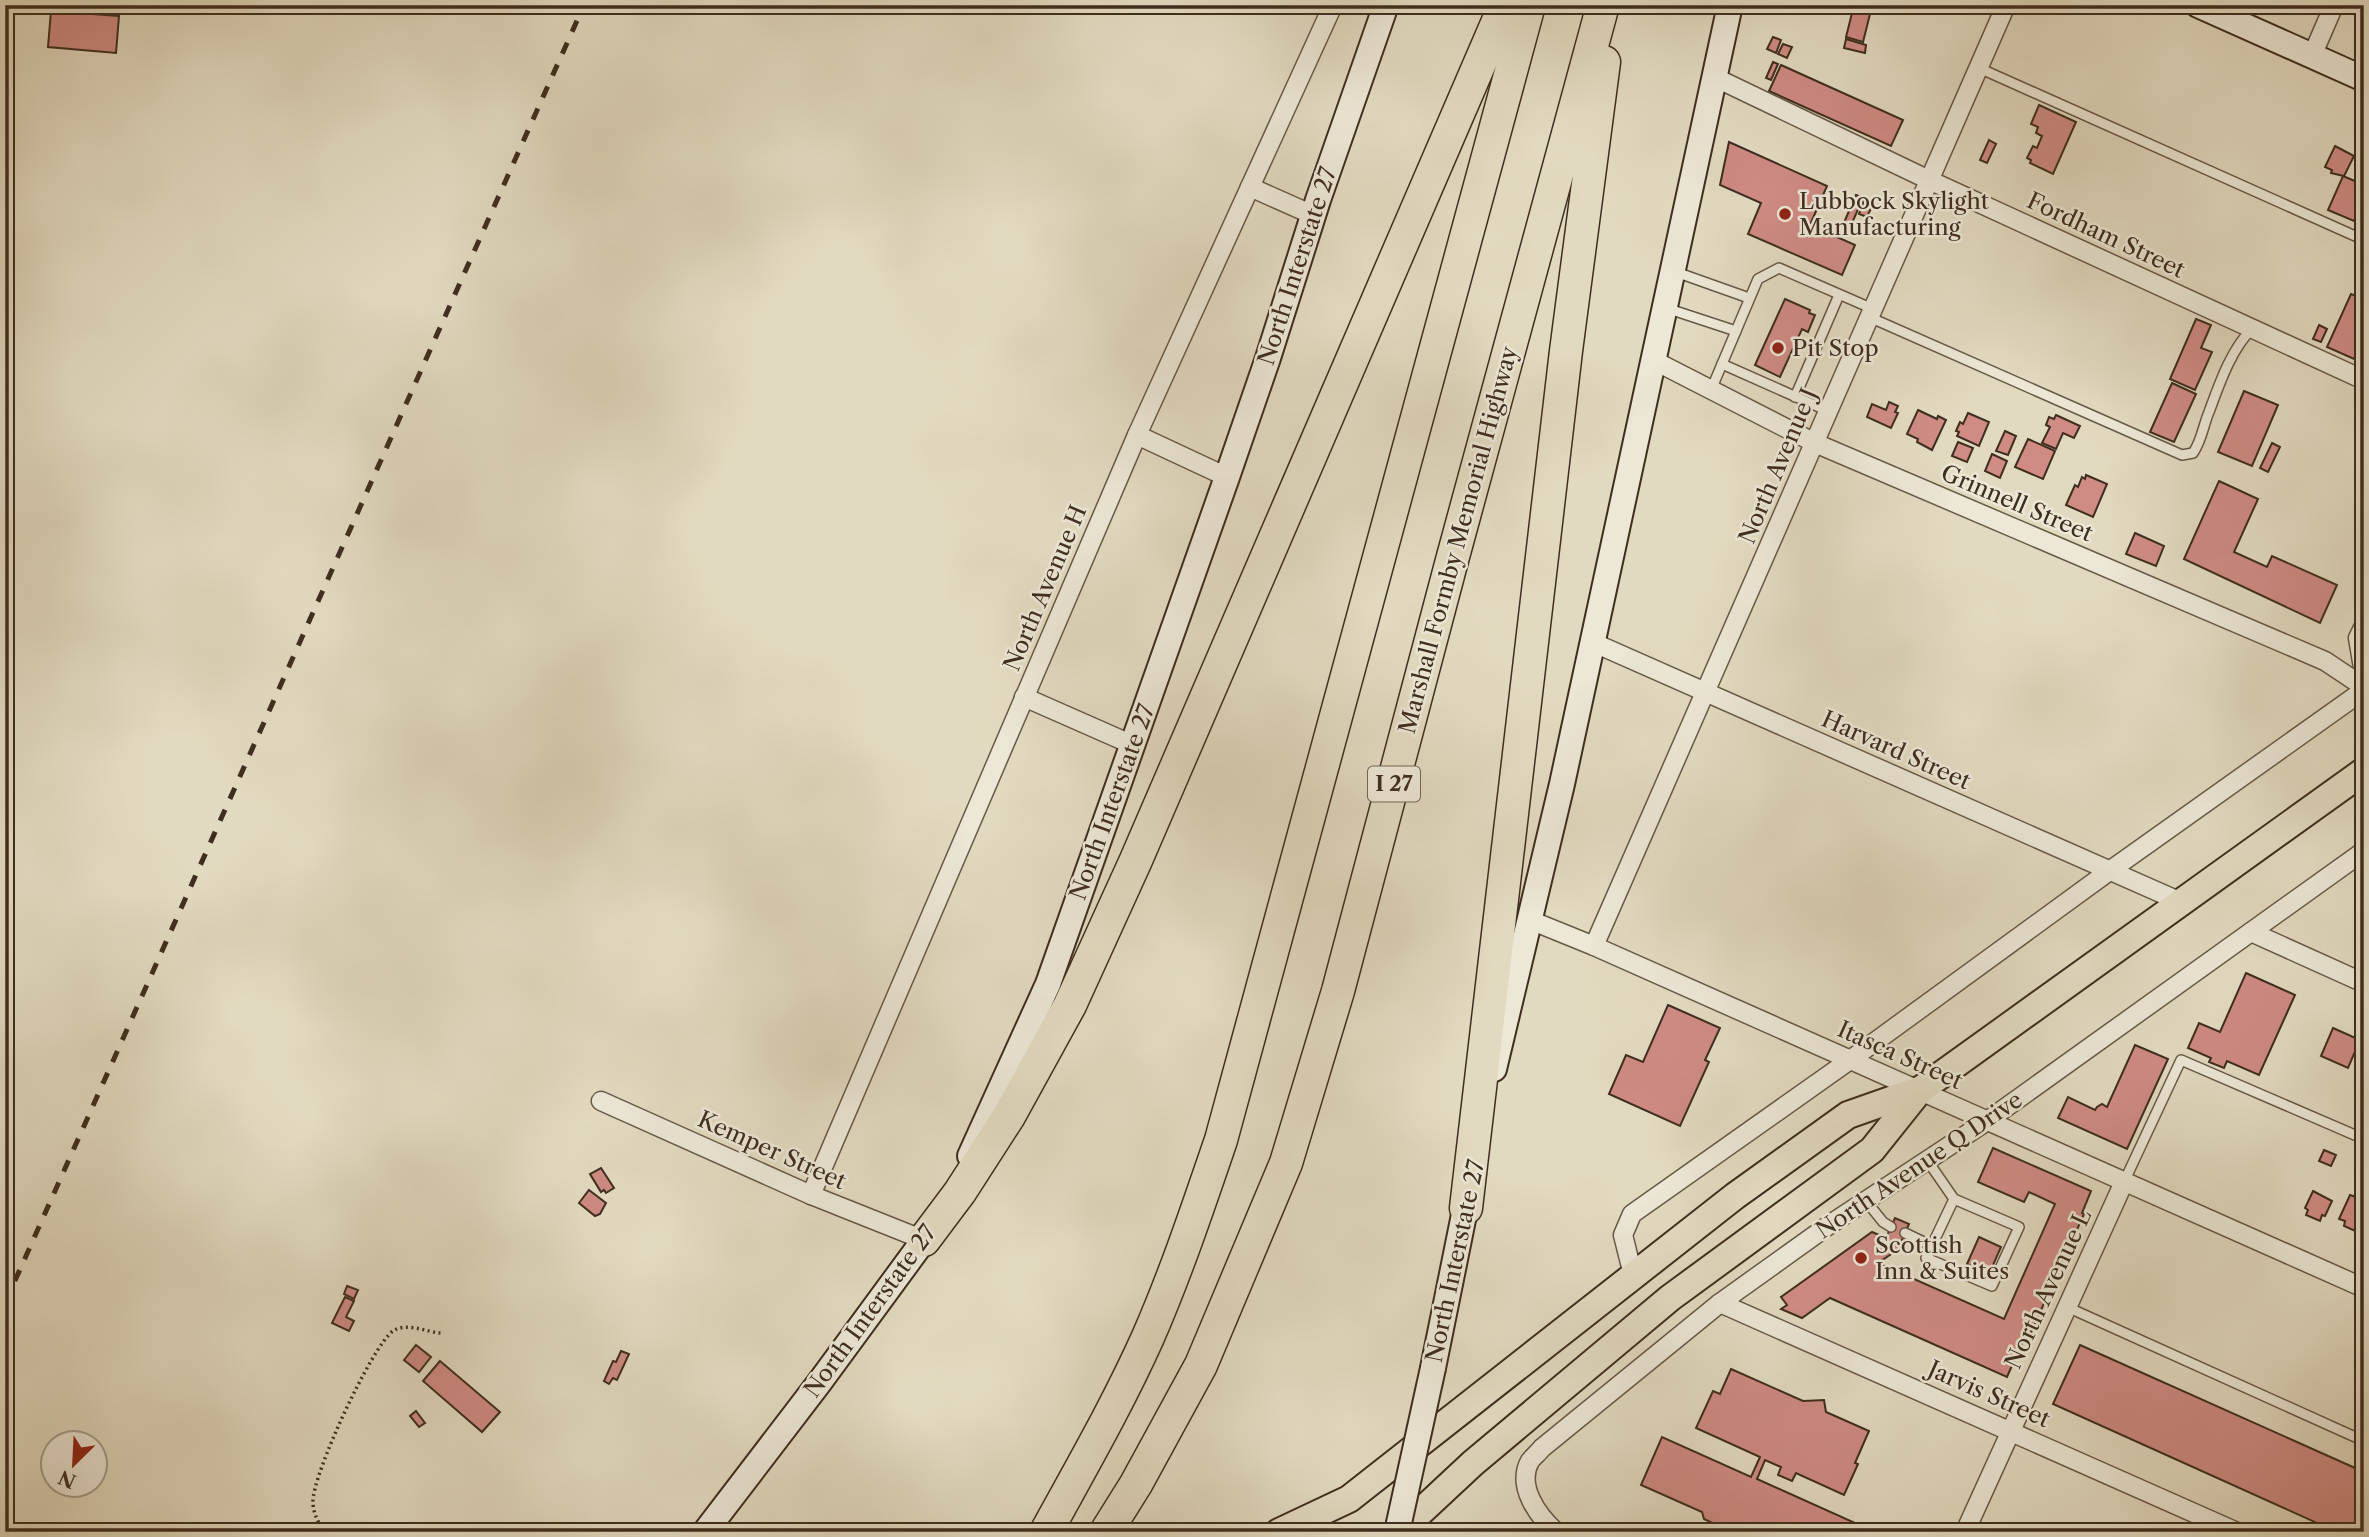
<svg xmlns="http://www.w3.org/2000/svg" width="2369" height="1537" font-family="'Libre Caslon Text',serif">
	<style>
		.building { fill: #cf8b84; stroke: #3e2e1e; stroke-width: 2 }
		.lines { fill: none; stroke-linecap: round; stroke-linejoin: round }
		.lane-casing { stroke: #675946; stroke-width: 12 }
		.street-casing { stroke: #675946; stroke-width: 21 }
		.secondary-casing { stroke: #3e2e1e; stroke-width: 28 }
		.primary-casing { stroke: #3e2e1e; stroke-width: 30 }
		.highway-casing { stroke: #3e2e1e; stroke-width: 35 }
		.path { stroke: #3e2e1e; stroke-width: 3.5; stroke-dasharray: 2 3.5; stroke-linecap: butt }
		.lane { stroke: #ece7d6; stroke-width: 9 }
		.street { stroke: #ece7d6; stroke-width: 18 }
		.secondary { stroke: #ece7d6; stroke-width: 24 }
		.primary { stroke: #e2dac0; stroke-width: 26 }
		.highway { stroke: #e2dac0; stroke-width: 32 }
		.rail { stroke: #3e2e1e; stroke-width: 5; stroke-dasharray: 12 12; stroke-linecap: butt }
		.secondary-bridge-casing { stroke: #3e2e1e; stroke-width: 28; stroke-linecap: butt }
		.secondary-bridge { stroke: #ece7d6; stroke-width: 24 }
		.poi-dot { fill: #8f2418; stroke: #ece7d6; stroke-width: 2.5 }
		.labels { text-anchor: middle; stroke-width: 5; stroke-linejoin: round; paint-order: stroke }
		.shield { fill: #ece7d6; stroke: #726655; stroke-width: 2 }
		.shield-label { font-size: 21px; font-weight: bold; fill: #3e2e1e }
		.poi-label { font-size: 23px; fill: #3e2e1e; stroke: #ece7d6; text-anchor: start }
		.street-label { font-size: 23px; fill: #3e2e1e; stroke: #ece7d6 }
	</style>
	<rect width="100%" height="100%" fill="#e2dac0"/>
	<filter id="stains"><feTurbulence type="fractalNoise" baseFrequency=".00286" numOctaves="4"/><feColorMatrix values="0 0 0 0 .2 0 0 0 0 .09 0 0 0 0 .02 0 0 0 .5 -.17"/></filter>
	<radialGradient id="worn" r=".72"><stop offset=".6" stop-color="#630" stop-opacity="0"/><stop offset="1" stop-color="#630" stop-opacity=".3"/></radialGradient>
	<!-- building -->
	<g class="building">
		<polygon points="1853,9 1870,14 1863,42 1846,37"/>
		<polygon points="51,11 119,16 116,53 48,47"/>
		<polygon points="1773,37 1781,40 1776,53 1767,49"/>
		<polygon points="1846,39 1866,45 1865,53 1844,48"/>
		<polygon points="1783,44 1792,47 1787,58 1778,54"/>
		<polygon points="1773,62 1778,64 1771,80 1766,78"/>
		<polygon points="1781,65 1903,120 1891,146 1769,91"/>
		<polygon points="2039,105 2076,122 2053,174 2030,163 2031,160 2027,158 2033,146 2037,148 2042,136 2036,133 2038,127 2031,124"/>
		<polygon points="1989,140 1996,144 1987,163 1980,160"/>
		<polygon points="1729,142 1827,186 1810,225 1855,245 1842,275 1748,234 1761,203 1720,185"/>
		<polygon points="2335,146 2354,156 2344,176 2331,173 2332,170 2325,167"/>
		<polygon points="2343,176 2364,185 2364,200 2354,221 2328,210"/>
		<polygon points="1856,195 1863,198 1849,230 1842,227"/>
		<polygon points="1865,198 1874,202 1867,217 1859,214"/>
		<polygon points="2364,278 2364,338 2354,359 2327,347 2351,294 2356,296"/>
		<polygon points="1785,299 1810,310 1809,313 1815,315 1808,332 1802,329 1780,377 1755,365"/>
		<polygon points="2196,319 2211,325 2201,348 2212,352 2195,390 2170,379"/>
		<polygon points="2319,325 2327,329 2321,342 2313,339"/>
		<polygon points="2172,383 2196,394 2174,442 2150,432"/>
		<polygon points="2244,391 2278,405 2252,466 2218,452"/>
		<polygon points="1889,402 1898,406 1895,412 1898,413 1891,428 1867,417 1872,404 1886,410"/>
		<polygon points="1918,410 1937,419 1938,416 1946,420 1932,450 1917,442 1918,439 1907,434"/>
		<polygon points="1968,413 1989,422 1979,446 1957,436 1959,432 1956,431 1960,422 1963,424"/>
		<polygon points="2056,415 2080,426 2074,438 2063,433 2056,449 2042,443 2050,427 2046,425 2049,417 2054,419"/>
		<polygon points="2005,431 2016,436 2008,455 1996,451"/>
		<polygon points="2028,439 2055,451 2043,479 2015,467"/>
		<polygon points="1958,442 1973,448 1967,462 1952,456"/>
		<polygon points="2272,443 2280,447 2268,472 2260,468"/>
		<polygon points="1992,454 2007,461 2000,478 1985,471"/>
		<polygon points="2086,475 2107,484 2093,517 2066,505 2075,485 2078,487 2082,477 2085,479"/>
		<polygon points="2219,481 2258,499 2234,552 2267,567 2272,556 2337,585 2320,623 2184,559"/>
		<polygon points="2135,533 2164,546 2156,566 2126,554"/>
		<polygon points="2246,973 2295,995 2259,1075 2227,1061 2224,1068 2209,1062 2211,1058 2188,1048 2199,1023 2220,1032"/>
		<polygon points="1668,1005 1720,1028 1705,1060 1709,1062 1680,1126 1609,1094 1626,1055 1643,1062"/>
		<polygon points="2333,1028 2360,1040 2348,1068 2321,1056"/>
		<polygon points="2135,1045 2168,1059 2127,1149 2058,1118 2068,1097 2095,1110 2097,1107 2102,1104 2107,1107"/>
		<polygon points="1993,1148 2091,1191 2082,1213 2084,1214 2029,1337 2025,1336 2007,1377 1830,1298 1802,1318 1781,1309 1787,1305 1781,1297 1872,1232 1886,1238 1895,1218 1909,1224 1900,1245 1903,1246 1878,1263 2004,1319 2055,1204 2029,1192 2024,1202 1978,1182"/>
		<polygon points="2324,1150 2336,1155 2331,1166 2319,1161"/>
		<polygon points="601,1168 614,1188 606,1193 604,1190 601,1192 590,1174"/>
		<polygon points="589,1190 606,1203 600,1214 595,1216 579,1203"/>
		<polygon points="2313,1191 2332,1201 2325,1216 2322,1215 2320,1221 2306,1215 2308,1210 2305,1208"/>
		<polygon points="2350,1195 2362,1199 2364,1196 2364,1235 2344,1226 2345,1221 2339,1219"/>
		<polygon points="1979,1237 2001,1247 1989,1274 1967,1264"/>
		<polygon points="347,1286 358,1290 354,1299 344,1294"/>
		<polygon points="345,1297 354,1301 346,1317 354,1321 349,1331 332,1323"/>
		<polygon points="416,1345 431,1357 419,1372 404,1360"/>
		<polygon points="2080,1345 2364,1472 2364,1532 2337,1532 2053,1404"/>
		<polygon points="621,1351 629,1354 617,1380 613,1378 609,1384 604,1381 613,1361 616,1362"/>
		<polygon points="440,1361 500,1412 482,1432 423,1381"/>
		<polygon points="1731,1369 1803,1401 1824,1400 1826,1412 1869,1431 1855,1463 1858,1464 1844,1495 1796,1473 1792,1481 1778,1475 1781,1467 1765,1460 1757,1479 1875,1532 1746,1532 1731,1525 1723,1528 1704,1519 1702,1512 1641,1485 1662,1437 1751,1477 1760,1457 1696,1428 1713,1391 1720,1394"/>
		<polygon points="416,1411 425,1423 419,1427 410,1416"/>
	</g>
	<g class="lines">
		<!-- lane casing -->
		<g class="lane-casing">
			<g id="lane">
				<polyline points="1979,68 2364,240"/>
				<polyline points="1673,271 1749,298"/>
				<polyline points="1666,308 1736,331"/>
				<path d="M1869 317 2182 455 2193 453C2202 440 2203 426 2209 412 2219 385 2231 349 2252 329"/>
				<polyline points="1722,364 1828,411"/>
				<polyline points="1711,390 1758,279 1779,268 1873,309"/>
				<polyline points="1795,397 1839,295"/>
				<polyline points="1927,1160 1954,1199 1926,1258 1992,1286 2019,1227 1954,1199"/>
				<polyline points="2124,1182 2181,1060 2364,1139"/>
				<polyline points="1866,1201 1883,1222 1891,1227"/>
				<polyline points="1905,1233 1932,1246"/>
				<polyline points="2067,1307 2364,1441"/>
			</g>
		</g>
		<!-- street casing -->
		<g class="street-casing">
			<g id="street">
				<polyline points="2312,56 2334,5"/>
				<polyline points="1714,77 1929,180 2364,380"/>
				<polyline points="1250,187 1313,215"/>
				<polyline points="1653,360 1815,443 2325,661 2364,687"/>
				<polyline points="1137,435 1227,477"/>
				<polyline points="2364,626 2358,638 2364,674"/>
				<polyline points="1592,642 2181,902"/>
				<polyline points="1024,697 1133,745"/>
				<polyline points="1530,920 1594,946 2364,1288"/>
				<polyline points="2251,932 2364,983"/>
				<polyline points="1594,946 2006,5"/>
				<polyline points="601,1101 811,1195 924,1240"/>
				<polyline points="811,1195 1137,435 1333,5"/>
				<polyline points="1633,1275 1623,1235 1632,1214 1850,1060 2108,872 2364,690"/>
				<polyline points="1720,1303 2237,1532"/>
				<path d="M1556 1532C1538 1516 1516 1486 1530 1461 1533 1457 1539 1452 1542 1448L1720 1303 1829 1225 1987 1121 2364 851"/>
				<polyline points="1965,1532 2124,1182"/>
			</g>
		</g>
		<!-- secondary casing -->
		<g class="secondary-casing">
			<g id="secondary">
				<polyline points="2198,5 2364,79"/>
				<polyline points="1494,1069 1562,784 1730,5"/>
				<polyline points="970,1156 1048,984 1227,477 1268,358 1318,200 1386,5"/>
				<polyline points="1433,1368 1469,1190"/>
				<polyline points="705,1532 819,1383 924,1240 933,1225"/>
			</g>
		</g>
		<!-- primary casing -->
		<g class="primary-casing">
			<g id="primary">
				<polyline points="1279,1532 1349,1499 1735,1196 1848,1115 1919,1090"/>
				<polyline points="1399,1532 1473,1463 1670,1298 1872,1150 1920,1090 2364,771"/>
			</g>
		</g>
		<!-- highway casing -->
		<g class="highway-casing">
			<g id="highway">
				<polyline points="1466,1208 1566,351 1604,62"/>
				<polyline points="924,1240 960,1192 1009,1116 1070,1005 1136,860 1505,5"/>
				<path d="M1046 1532C1081 1468 1118 1404 1148 1337 1176 1273 1198 1207 1221 1140L1529 5"/>
				<polyline points="1106,1532 1136,1484 1201,1365 1286,1163 1338,991 1451,564 1603,5"/>
			</g>
		</g>
		<!-- path -->
		<path class="path" d="M324 1532C318 1522 313 1513 313 1502 312 1475 372 1346 393 1331 407 1322 426 1332 441 1333"/>
		<!-- lane -->
		<use href="#lane" class="lane"/>
		<!-- street -->
		<use href="#street" class="street"/>
		<!-- secondary -->
		<use href="#secondary" class="secondary"/>
		<!-- primary -->
		<use href="#primary" class="primary"/>
		<!-- highway -->
		<use href="#highway" class="highway"/>
		<!-- rail -->
		<polyline class="rail" points="5,1303 584,5"/>
		<!-- secondary-bridge casing -->
		<g class="secondary-bridge-casing">
			<polyline id="secondary-bridge" points="1397,1532 1433,1368"/>
		</g>
		<!-- secondary-bridge -->
		<use href="#secondary-bridge" class="secondary-bridge"/>
	</g>
	<!-- markers -->
	<g class="poi-dot">
		<circle cx="1785" cy="214" r="7"/>
		<circle cx="1778" cy="348" r="7"/>
		<circle cx="1861" cy="1258" r="7"/>
	</g>
	<g class="labels">
		<!-- shield labels -->
		<rect class="shield" x="1368" y="766.5" width="52" height="35" rx="5"/>
		<g class="shield-label">
			<text x="1394" y="791">I 27</text>
		</g>
		<!-- poi labels -->
		<g class="poi-label">
			<text x="1799" y="209">Lubbock Skylight<tspan x="1799" dy="26">Manufacturing</tspan></text>
			<text x="1792" y="356">Pit Stop</text>
			<text x="1875" y="1253">Scottish<tspan x="1875" dy="26">Inn &amp; Suites</tspan></text>
		</g>
		<!-- street labels -->
		<g class="street-label">
			<text transform="translate(2106 235) rotate(25)" y="8">Fordham Street</text>
			<text transform="translate(1297 266) rotate(-72)" y="8">North Interstate 27</text>
			<text transform="translate(1778 466) rotate(-67)" y="8">North Avenue J</text>
			<text transform="translate(2017 503) rotate(23)" y="8">Grinnell Street</text>
			<text transform="translate(1458 540) rotate(-75)" y="8">Marshall Formby Memorial Highway</text>
			<text transform="translate(1045 588) rotate(-67)" y="8">North Avenue H</text>
			<text transform="translate(1896 750) rotate(24)" y="8">Harvard Street</text>
			<text transform="translate(1112 802) rotate(-70)" y="8">North Interstate 27</text>
			<text transform="translate(1900 1055) rotate(24)" y="8">Itasca Street</text>
			<text transform="translate(772 1150) rotate(24)" y="8">Kemper Street</text>
			<text transform="translate(1919 1165) rotate(-34)" y="8">North Avenue Q Drive</text>
			<text transform="translate(1455 1261) rotate(-78)" y="8">North Interstate 27</text>
			<text transform="translate(2048 1289) rotate(-65)" y="8">North Avenue L</text>
			<text transform="translate(870 1311) rotate(-54)" y="8">North Interstate 27</text>
			<text transform="translate(1989 1394) rotate(24)" y="8">Jarvis Street</text>
		</g>
	</g>
	<!-- margin -->
	<rect width="2369" height="1537" fill="none" stroke="#e2dac0" stroke-width="28"/>
	<rect x="7" y="7" width="2355" height="1523" fill="none" stroke="#3e2e1e" stroke-width="3.5"/>
	<rect x="14" y="14" width="2341" height="1509" fill="none" stroke="#3e2e1e" stroke-width="2"/>
	<!-- north arrow -->
	<g transform="translate(74 1464) rotate(204)"><circle r="33" fill="#ece7d6" stroke="#a69d8c" stroke-width="2"/>
	<path d="M0-5L12 26L0 18L-12 26Z" fill="#8f2418"/>
	<text y="-10" font-size="19" font-weight="bold" text-anchor="middle" fill="#3e2e1e">N</text>
	</g>
	<rect width="100%" height="100%" filter="url(#stains)"/>
	<rect width="100%" height="100%" fill="url(#worn)"/>
</svg>
